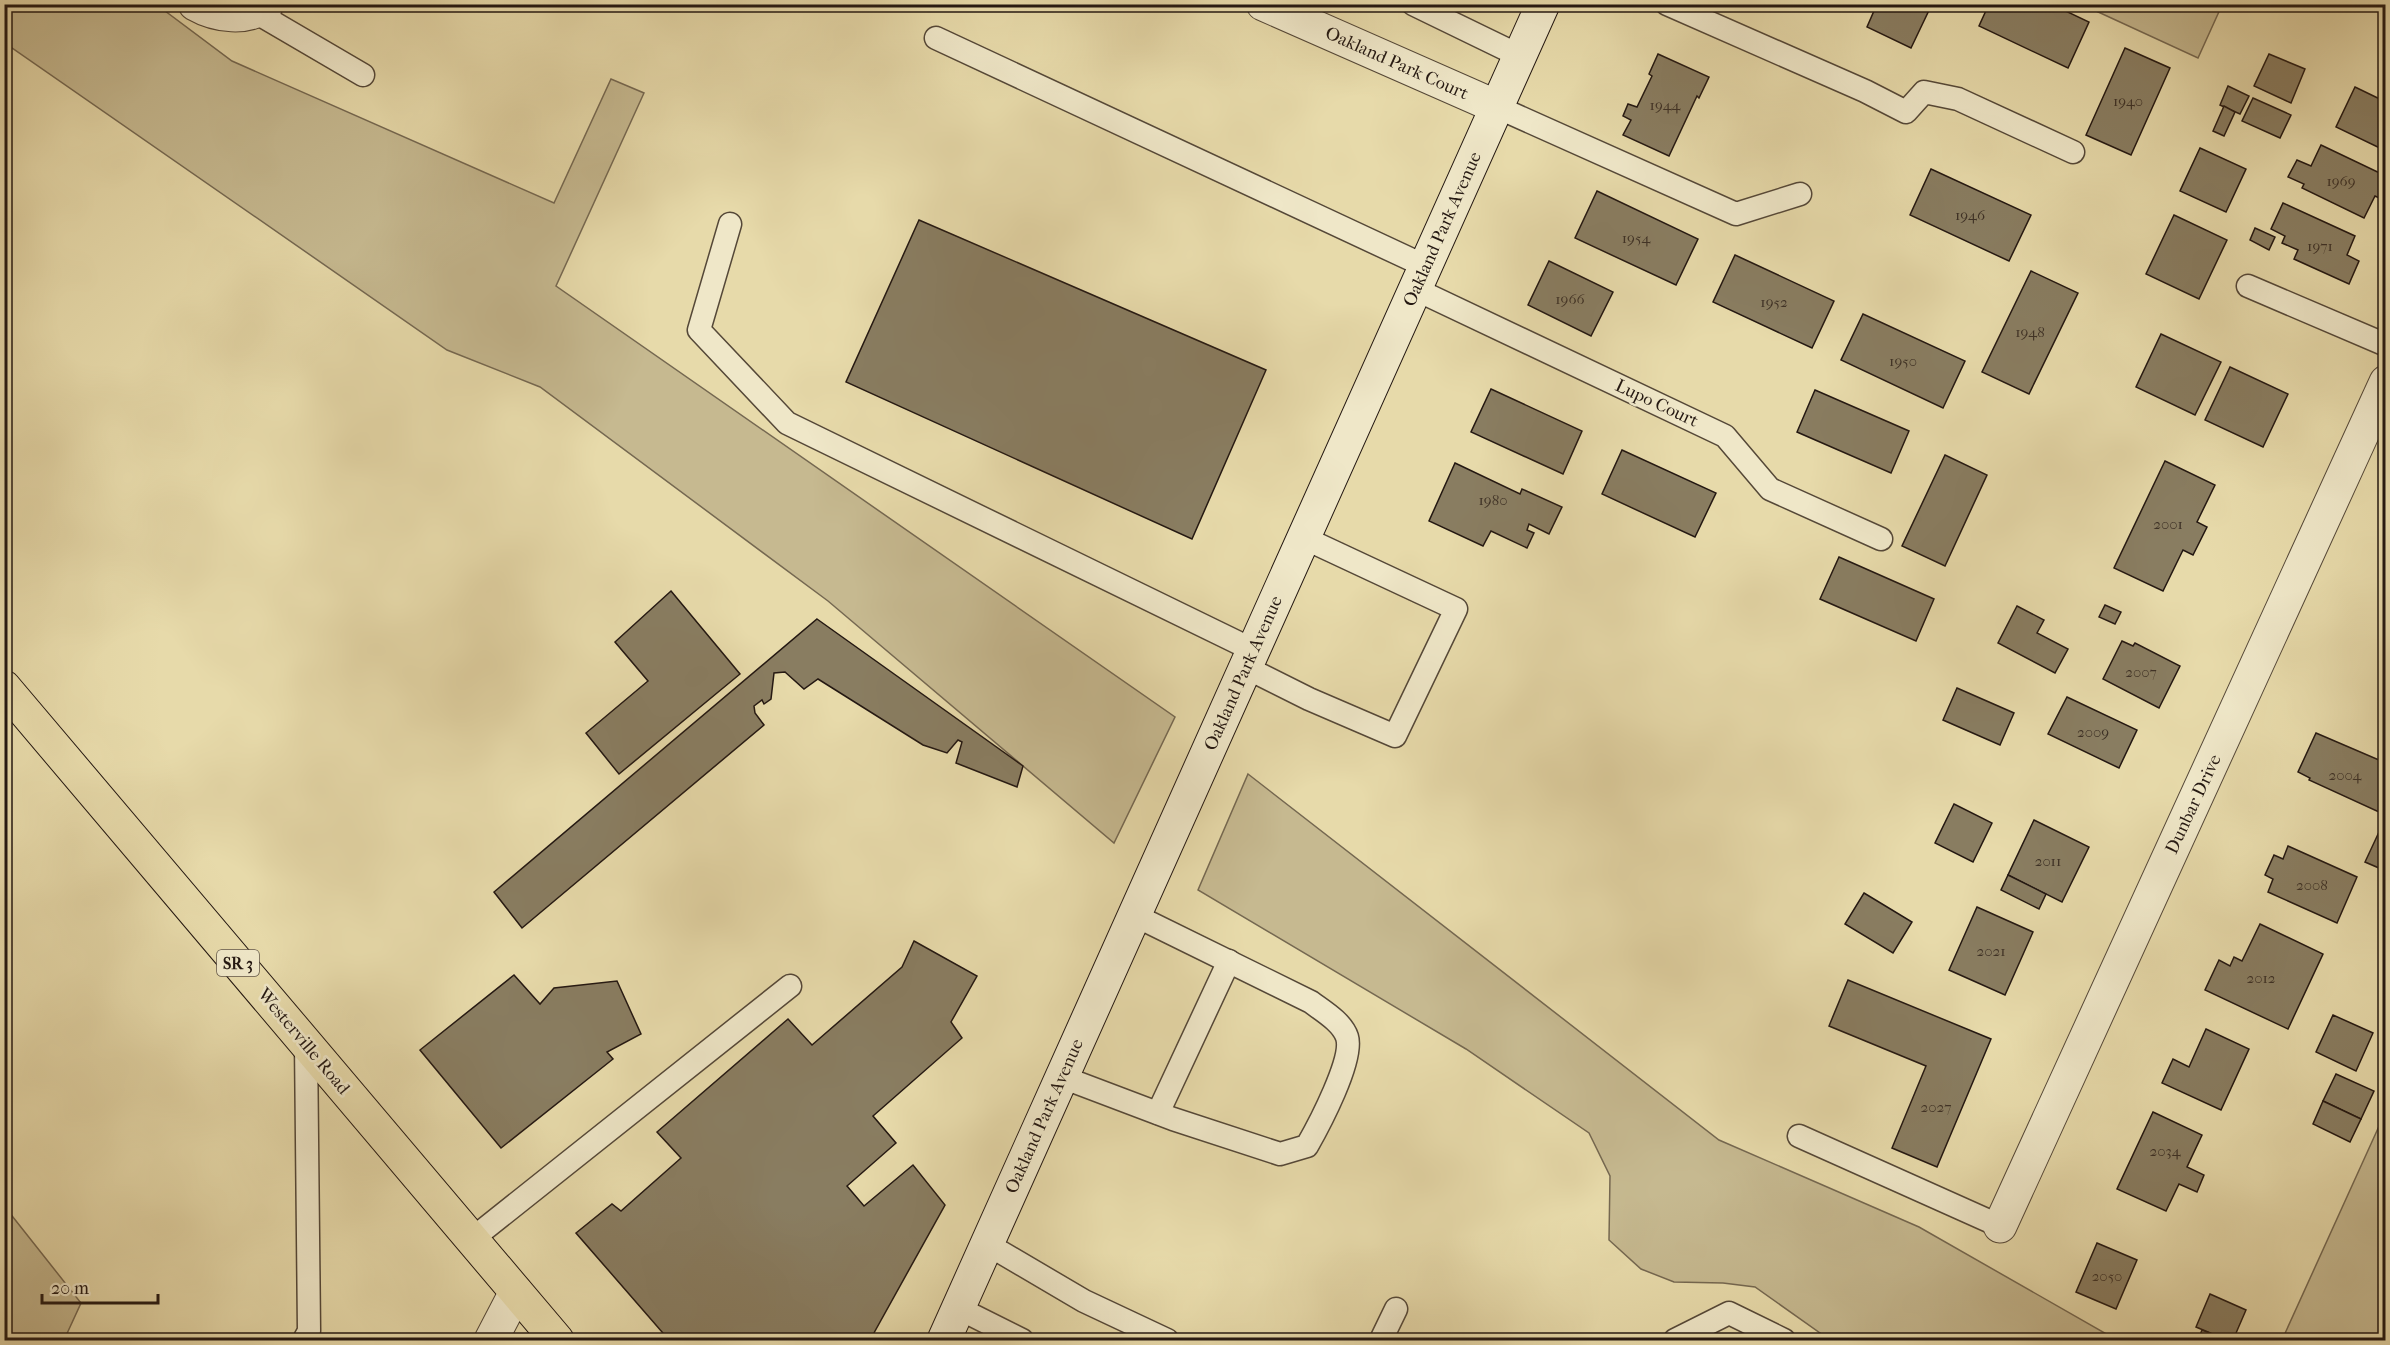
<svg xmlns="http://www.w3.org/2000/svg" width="2390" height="1345" font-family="'IM FELL French Canon',serif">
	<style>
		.green { fill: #c6b990; stroke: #756851; stroke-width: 1.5 }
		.building { fill: #897d61; stroke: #241812; stroke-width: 1.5 }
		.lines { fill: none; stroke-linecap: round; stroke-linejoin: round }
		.lane-casing { stroke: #554838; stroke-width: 25 }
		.street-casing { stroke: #554838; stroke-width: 35 }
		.secondary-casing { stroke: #241812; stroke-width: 35 }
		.primary-casing { stroke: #241812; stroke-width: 35 }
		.lane { stroke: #efe7c8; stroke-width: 22 }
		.street { stroke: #efe7c8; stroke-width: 33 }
		.secondary { stroke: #efe7c8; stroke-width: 33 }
		.primary { stroke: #e7daaa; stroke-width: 33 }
		.labels { text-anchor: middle; stroke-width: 5; stroke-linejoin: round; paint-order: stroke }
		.number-label { font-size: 15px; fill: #3d3126 }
		.shield { fill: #efe7c8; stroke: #615649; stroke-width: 1.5 }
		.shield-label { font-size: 16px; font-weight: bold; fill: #241812 }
		.street-label { font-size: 18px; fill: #241812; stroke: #efe7c8 }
	</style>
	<rect width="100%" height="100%" fill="#e7daaa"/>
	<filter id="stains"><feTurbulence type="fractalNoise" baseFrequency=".00333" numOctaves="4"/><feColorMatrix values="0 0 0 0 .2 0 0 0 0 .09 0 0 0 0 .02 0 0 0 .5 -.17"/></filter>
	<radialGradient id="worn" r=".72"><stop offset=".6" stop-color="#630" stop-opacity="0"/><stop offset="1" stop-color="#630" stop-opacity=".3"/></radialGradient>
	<!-- green -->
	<g class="green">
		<polygon points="5,4 157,5 232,61 554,203 611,79 644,93 556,286 1175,717 1114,843 828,601 540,387 447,350 5,43"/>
		<polygon points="2083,5 2222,5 2198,58"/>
		<polygon points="1248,774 1719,1140 1919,1227 2117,1340 1830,1340 1755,1287 1723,1283 1674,1282 1641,1269 1609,1240 1610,1176 1589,1133 1466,1049 1198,890"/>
		<polygon points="2385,1113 2385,1340 2282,1340"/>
		<polygon points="5,1207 81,1303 64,1340 5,1340"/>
	</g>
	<!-- building -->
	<g class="building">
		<polygon points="1877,4 1932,4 1911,48 1867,27"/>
		<polygon points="1989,4 2051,4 2089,22 2068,68 1979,26"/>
		<polygon points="2125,48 2170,68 2131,155 2086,135"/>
		<polygon points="1658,54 1709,77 1699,98 1697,96 1669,156 1623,135 1631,120 1623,116 1628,104 1637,107 1652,76 1649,74"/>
		<polygon points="2269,54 2305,69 2291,103 2254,86"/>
		<polygon points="2228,86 2249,96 2240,114 2220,105"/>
		<polygon points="2355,87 2386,102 2386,151 2336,127"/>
		<polygon points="2253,98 2291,115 2280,138 2242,121"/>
		<polygon points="2224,106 2235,112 2224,136 2213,131"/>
		<polygon points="2321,145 2386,176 2386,201 2375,196 2364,218 2302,188 2304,184 2288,177 2297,160 2311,166"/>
		<polygon points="2200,148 2246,169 2226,212 2180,191"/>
		<polygon points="1931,169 2031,215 2009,261 1910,215"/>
		<polygon points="1597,191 1698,239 1676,285 1575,238"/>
		<polygon points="2283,203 2355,236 2347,255 2359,261 2349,284 2294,259 2298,250 2282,243 2285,236 2271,229"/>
		<polygon points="2174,215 2227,240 2199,299 2146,274"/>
		<polygon points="919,220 1266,370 1192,539 846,382"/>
		<polygon points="2255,228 2275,237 2269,250 2250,240"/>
		<polygon points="1735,255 1834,301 1812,348 1713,302"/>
		<polygon points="1549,261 1613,292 1591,336 1528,305"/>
		<polygon points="2031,271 2078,293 2029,394 1982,372"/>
		<polygon points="1863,314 1965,361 1943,408 1841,360"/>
		<polygon points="2161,334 2221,362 2195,415 2136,387"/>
		<polygon points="2230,367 2288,394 2263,447 2205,420"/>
		<polygon points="1491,389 1582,431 1563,474 1471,432"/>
		<polygon points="1815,390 1909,431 1891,473 1797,432"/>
		<polygon points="1622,450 1716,493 1695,537 1602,494"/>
		<polygon points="1945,455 1987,475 1945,566 1902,546"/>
		<polygon points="2165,461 2215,485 2197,522 2207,527 2193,555 2183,550 2163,591 2114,568"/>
		<polygon points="1455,463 1520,494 1522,489 1562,507 1549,534 1529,524 1527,530 1534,533 1527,548 1491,531 1483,546 1429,521"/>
		<polygon points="1839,557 1934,599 1916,641 1820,599"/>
		<polygon points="671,591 740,674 619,774 586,733 648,681 615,642"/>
		<polygon points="2105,605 2121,612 2115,624 2099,617"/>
		<polygon points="2017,606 2044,620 2037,633 2068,649 2055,673 1998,643"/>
		<polygon points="817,619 1023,766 1017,787 956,763 962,742 958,740 947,753 923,745 818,679 804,689 785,672 774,673 771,699 764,704 762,700 754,706 755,713 764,725 522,928 494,892"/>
		<polygon points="2122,641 2133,646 2135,643 2180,666 2159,708 2103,679"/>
		<polygon points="1957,688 2014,713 2000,745 1943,720"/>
		<polygon points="2067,697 2137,730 2119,768 2048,734"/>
		<polygon points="2316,733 2386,763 2386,804 2383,803 2379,812 2309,780 2310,778 2298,772"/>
		<polygon points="1954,804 1992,823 1973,862 1935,843"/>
		<polygon points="2386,817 2386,871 2365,862"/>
		<polygon points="2034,820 2089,847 2062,902 2008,875"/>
		<polygon points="2288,846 2357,877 2337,923 2268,892 2273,879 2265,875 2274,855 2283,859"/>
		<polygon points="2008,875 2046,894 2039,909 2001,890"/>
		<polygon points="1864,893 1912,922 1893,953 1845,924"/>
		<polygon points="1977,907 2033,932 2005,995 1949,970"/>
		<polygon points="2260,924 2323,954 2288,1029 2205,990 2219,960 2230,966 2234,957 2242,961"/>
		<polygon points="914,941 977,976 951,1022 962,1038 873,1116 896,1143 847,1186 864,1206 913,1165 945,1205 870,1340 669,1340 576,1233 612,1204 621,1211 681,1158 657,1132 788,1019 812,1045 902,967"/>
		<polygon points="514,975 540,1004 554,988 617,981 641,1034 607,1052 613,1059 501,1148 420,1050"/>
		<polygon points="1848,980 1991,1039 1937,1167 1892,1148 1926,1066 1829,1026"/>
		<polygon points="2333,1015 2373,1033 2356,1071 2316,1052"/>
		<polygon points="2206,1029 2249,1049 2221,1110 2162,1083 2173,1059 2189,1067"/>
		<polygon points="2336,1074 2374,1091 2361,1119 2323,1101"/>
		<polygon points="2323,1101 2361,1119 2350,1142 2313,1124"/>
		<polygon points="2153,1112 2202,1135 2187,1167 2204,1175 2197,1192 2179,1184 2166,1211 2117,1189"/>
		<polygon points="2097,1243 2137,1260 2116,1309 2076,1292"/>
		<polygon points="2210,1294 2246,1310 2233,1340 2227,1340 2196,1327"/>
		<polygon points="2202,1330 2225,1339 2225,1340 2198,1340"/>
	</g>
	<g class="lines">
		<!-- lane casing -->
		<g class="lane-casing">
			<g id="lane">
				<polyline points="1413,4 1520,56"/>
				<polyline points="1667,4 1865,91 1906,112 1924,92 1958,99 2073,152"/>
				<polyline points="257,13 363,75"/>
				<polyline points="936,38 1425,266"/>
				<polyline points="1497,107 1736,214 1800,194"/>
				<polyline points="730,224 699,330 787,423 1253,650"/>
				<polyline points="2248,286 2386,345"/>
				<polyline points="1415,289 1725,436 1770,489 1881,539"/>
				<polyline points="1245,667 1309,699 1395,736 1456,609 1304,538"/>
				<path d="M1062 1077 1173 1119 1280 1154 1307 1146C1319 1125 1354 1059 1347 1037 1342 1022 1323 1011 1311 1002L1134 915"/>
				<polyline points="1158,1113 1229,961"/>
				<polyline points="1799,1136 2000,1226"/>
				<polyline points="472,1239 790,986"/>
				<polyline points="987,1244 1084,1301 1167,1340"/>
				<polyline points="958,1308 1022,1340"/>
				<polyline points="304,1340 309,1331 306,1043"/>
				<polyline points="1381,1340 1396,1309"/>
				<polyline points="1675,1340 1729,1313 1784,1340"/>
			</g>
		</g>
		<!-- street casing -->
		<g class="street-casing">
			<g id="street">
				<path d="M195 4C216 16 248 21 267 4"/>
				<polyline points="1263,4 1497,107"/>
				<polyline points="2000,1226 2386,382"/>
				<polyline points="491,1340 516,1292"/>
			</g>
		</g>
		<!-- secondary casing -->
		<g class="secondary-casing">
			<polyline id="secondary" points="944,1340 1543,4"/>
		</g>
		<!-- primary casing -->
		<g class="primary-casing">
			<polyline id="primary" points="4,687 557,1340"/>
		</g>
		<!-- lane -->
		<use href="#lane" class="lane"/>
		<!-- street -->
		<use href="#street" class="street"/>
		<!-- secondary -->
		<use href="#secondary" class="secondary"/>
		<!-- primary -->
		<use href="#primary" class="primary"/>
	</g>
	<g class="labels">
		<!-- number labels -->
		<g class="number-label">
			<text x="2128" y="106">1940</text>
			<text x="1665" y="110">1944</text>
			<text x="2341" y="186">1969</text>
			<text x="1970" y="220">1946</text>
			<text x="1636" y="243">1954</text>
			<text x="2320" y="251">1971</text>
			<text x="1570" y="304">1966</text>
			<text x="1774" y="307">1952</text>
			<text x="2030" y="337">1948</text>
			<text x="1903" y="366">1950</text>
			<text x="1493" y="505">1980</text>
			<text x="2168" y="529">2001</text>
			<text x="2141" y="677">2007</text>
			<text x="2093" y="737">2009</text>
			<text x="2345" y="780">2004</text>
			<text x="2048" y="866">2011</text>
			<text x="2312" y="890">2008</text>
			<text x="1991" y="956">2021</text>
			<text x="2261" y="983">2012</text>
			<text x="1936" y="1112">2027</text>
			<text x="2165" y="1156">2034</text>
			<text x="2107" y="1281">2050</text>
		</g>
		<!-- shield labels -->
		<rect class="shield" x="217" y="950" width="42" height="26" rx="4.5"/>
		<g class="shield-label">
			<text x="238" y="969">SR 3</text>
		</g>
		<!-- street labels -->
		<g class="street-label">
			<text transform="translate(1397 63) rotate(24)" y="6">Oakland Park Court</text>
			<text transform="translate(1442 229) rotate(-66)" y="6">Oakland Park Avenue</text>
			<text transform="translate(1657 403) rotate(25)" y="6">Lupo Court</text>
			<text transform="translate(1243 673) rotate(-66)" y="6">Oakland Park Avenue</text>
			<text transform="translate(2193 804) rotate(-65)" y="6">Dunbar Drive</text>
			<text transform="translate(304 1041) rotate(50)" y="6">Westerville Road</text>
			<text transform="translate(1044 1116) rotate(-66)" y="6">Oakland Park Avenue</text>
		</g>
	</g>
	<!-- margin -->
	<rect width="2390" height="1345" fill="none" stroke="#e7daaa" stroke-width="24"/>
	<rect x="6" y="6" width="2378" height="1333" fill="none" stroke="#241812" stroke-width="3"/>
	<rect x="12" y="12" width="2366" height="1321" fill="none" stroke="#241812" stroke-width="1.5"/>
	<!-- scale -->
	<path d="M42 1294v9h116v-9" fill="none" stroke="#241812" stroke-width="3"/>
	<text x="51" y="1294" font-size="18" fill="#241812" stroke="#efe7c8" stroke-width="4.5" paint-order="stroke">20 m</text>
	<rect width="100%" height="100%" filter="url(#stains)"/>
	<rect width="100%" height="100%" fill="url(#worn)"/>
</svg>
